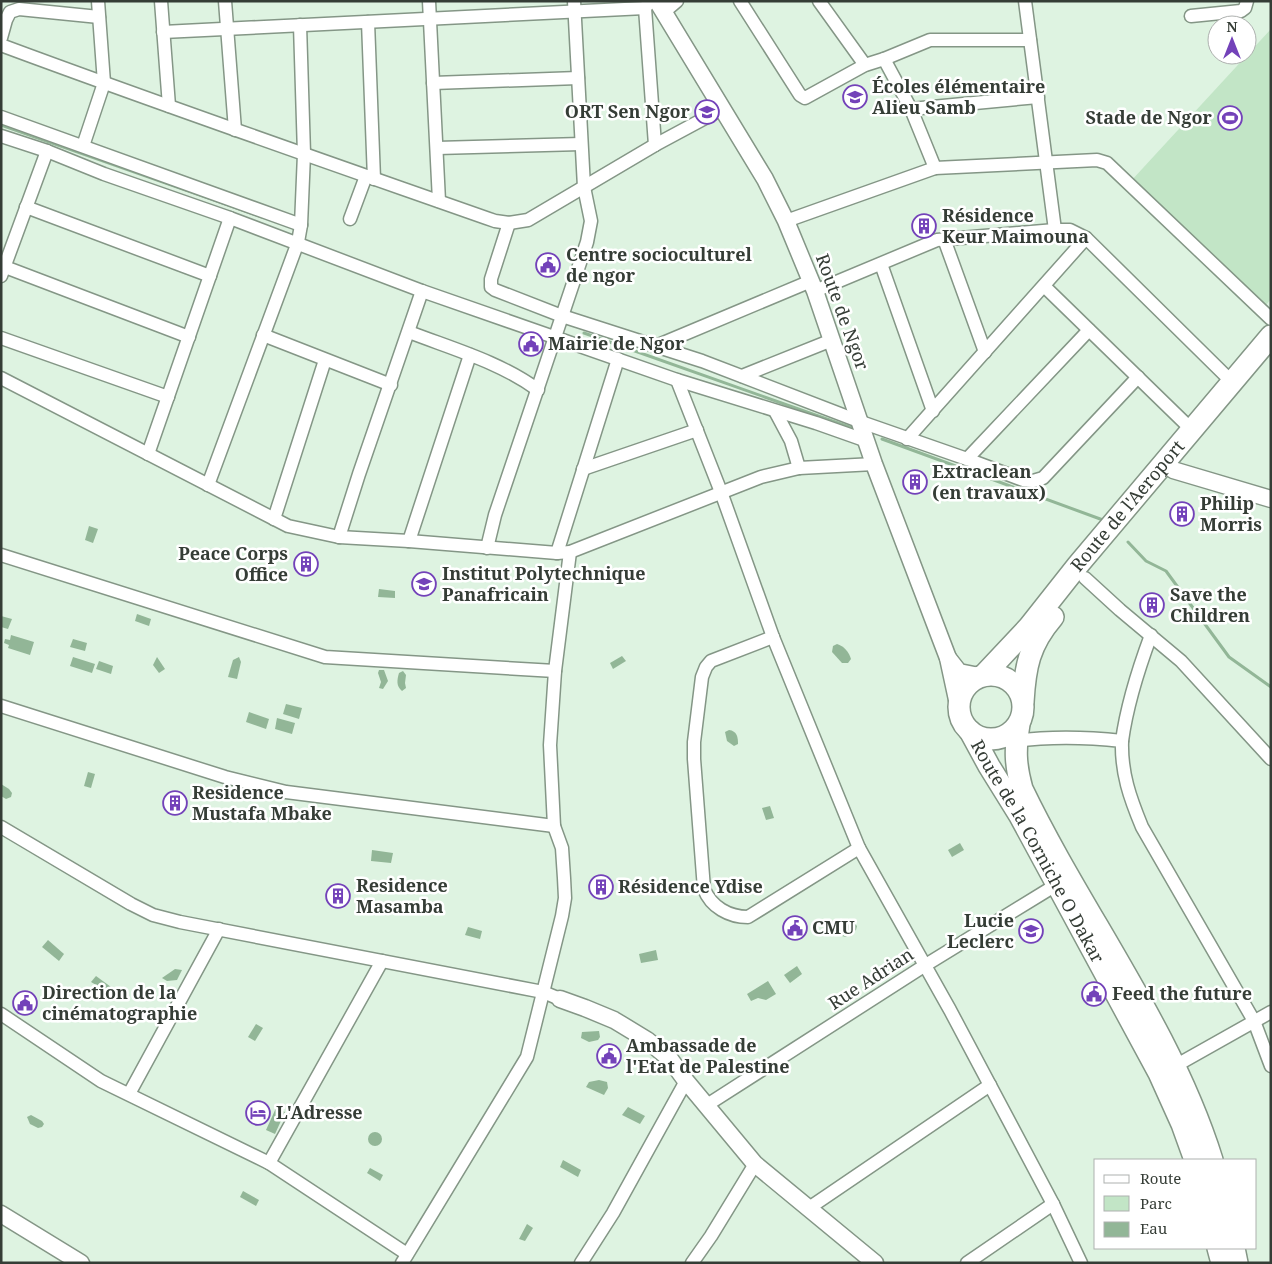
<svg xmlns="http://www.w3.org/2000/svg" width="1272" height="1264" font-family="'Noto Serif',serif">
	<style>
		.green { fill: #c2e5c6 }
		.water { fill: #92b697 }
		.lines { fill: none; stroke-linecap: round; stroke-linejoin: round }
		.stream { stroke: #92b697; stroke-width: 3 }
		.minor-casing { stroke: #849686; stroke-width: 15 }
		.tertiary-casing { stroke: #849686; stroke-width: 19 }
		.trunk-casing { stroke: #849686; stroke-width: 24 }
		.minor { stroke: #fff; stroke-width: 12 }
		.tertiary { stroke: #fff; stroke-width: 16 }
		.trunk { stroke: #fff; stroke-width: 21 }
		.labels { text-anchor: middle; stroke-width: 5; stroke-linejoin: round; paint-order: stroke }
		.poi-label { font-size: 18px; font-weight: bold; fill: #353d36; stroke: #fff; text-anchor: start }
		.street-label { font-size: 18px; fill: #353d36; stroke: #fff }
	</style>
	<rect width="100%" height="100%" fill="#def3e1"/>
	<!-- green -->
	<polygon class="green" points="1271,29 1271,299 1265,306 1131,181"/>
	<!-- water -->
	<g class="water">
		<polygon points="89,526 98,529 93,543 85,540"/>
		<polygon points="379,589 395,591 395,598 378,597"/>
		<polygon points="137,614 151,619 149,626 135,621"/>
		<polygon points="1,616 12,619 8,629 1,627"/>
		<polygon points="11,635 34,642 30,655 8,648 9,645 4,643 5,639 10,640"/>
		<polygon points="73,639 87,643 85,651 70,647"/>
		<path d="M837 644C844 646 849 652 851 659L848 663H842L832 652 833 646Z"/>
		<polygon points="622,656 626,661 613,669 610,663"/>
		<polygon points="73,657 95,664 92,673 70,666"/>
		<polygon points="157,657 165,669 159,673 153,665"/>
		<polygon points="239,657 241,662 237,679 228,677 233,660"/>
		<polygon points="99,661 113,666 111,674 96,669"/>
		<polygon points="379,670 384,670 388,681 383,689 379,688 381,682 378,673"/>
		<path d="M403 671 406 675 405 683 406 688 402 691C396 686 397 680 399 673Z"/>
		<polygon points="286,704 302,708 299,719 283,714"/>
		<polygon points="249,712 269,719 266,729 246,722"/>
		<polygon points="277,718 295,723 292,734 275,729"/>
		<path d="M729 730C737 731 738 737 738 744L734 746 727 741 725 732Z"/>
		<polygon points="88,772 95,774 91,788 84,786"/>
		<polygon points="1,784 9,789 12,793 11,797 6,799 1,796"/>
		<polygon points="770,806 774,818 766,820 762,808"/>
		<polygon points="960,843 964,850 952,857 948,850"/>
		<polygon points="372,850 393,853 391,863 371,861"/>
		<polygon points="850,922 854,923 857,926 856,930 846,937 842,936 839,933 840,928"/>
		<polygon points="468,927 482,931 480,939 465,935"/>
		<polygon points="48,940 64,954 59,961 42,947"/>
		<polygon points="656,950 658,960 641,963 639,954"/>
		<polygon points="797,966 802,974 790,983 784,975"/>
		<polygon points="175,969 182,970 177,980 167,981 162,978"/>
		<polygon points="96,976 111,987 108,992 91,982"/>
		<polygon points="768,981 776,994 766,1000 758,998 751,1001 747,994"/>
		<polygon points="256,1024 263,1028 255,1041 248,1037"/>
		<polygon points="599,1031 600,1037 598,1040 589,1042 581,1038 582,1032"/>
		<polygon points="599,1080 607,1082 608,1088 604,1095 586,1087 589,1082"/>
		<polygon points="628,1107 645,1116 640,1124 622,1115"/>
		<polygon points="276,1108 285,1112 275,1134 266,1130"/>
		<polygon points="31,1115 42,1121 44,1124 42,1127 38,1128 30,1124 27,1117"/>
		<circle cx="375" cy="1139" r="7"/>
		<polygon points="563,1160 581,1170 578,1177 560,1167"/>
		<polygon points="370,1168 383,1175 380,1181 367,1173"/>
		<polygon points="243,1191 259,1200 256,1206 240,1197"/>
		<polygon points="527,1224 533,1228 525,1241 519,1239"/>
	</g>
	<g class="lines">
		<!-- stream -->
		<g class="stream">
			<polyline points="1,125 262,217"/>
			<polyline points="584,333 855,429"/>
			<polyline points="882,439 1103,520"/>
			<polyline points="1128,542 1146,561 1166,571 1229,657 1271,687"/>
		</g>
		<!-- minor casing -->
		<g class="minor-casing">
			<g id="minor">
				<polyline points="161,1 169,106"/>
				<polyline points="225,1 235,130"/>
				<polyline points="429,1 439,201"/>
				<polyline points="740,1 800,95 805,98 865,65 884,59 930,40 1030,40"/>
				<polyline points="819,1 865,65"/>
				<polyline points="1025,1 1055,230"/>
				<polyline points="650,2 645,8 655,145"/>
				<polyline points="663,13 677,1"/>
				<polyline points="1191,16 1241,11 1245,8 1247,1"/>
				<polyline points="368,22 374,179"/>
				<polyline points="163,32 645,8"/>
				<polyline points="1,38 6,20 10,12 19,9 99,17"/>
				<path d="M1 45C165 106 330 163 495 221L509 223 528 220 655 145 722 109"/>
				<polyline points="884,59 911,109 935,168"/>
				<polyline points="433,83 578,78"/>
				<polyline points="911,109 1038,97"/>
				<polyline points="1,117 301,225"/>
				<polyline points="1,136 47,151 104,174 230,218 422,291 677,380 816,423 867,441"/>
				<polyline points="83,146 104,83 98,1"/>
				<polyline points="437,148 581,144"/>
				<polyline points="26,207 210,276"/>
				<polyline points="350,219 366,176"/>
				<polyline points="786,221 935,168 1097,160 1107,163 1271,319"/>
				<polyline points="509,223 491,279 491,287 495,290 562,316 702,361 861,422 967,459 1023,480 1033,481 1043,478 1138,377"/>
				<polyline points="944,239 985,352"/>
				<polyline points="881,264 933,411"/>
				<polyline points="5,267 189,337"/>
				<polyline points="1,276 47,151"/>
				<polyline points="1044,286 1191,429"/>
				<polyline points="815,291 937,240 1055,230 1070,230 1086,238 1232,382"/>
				<path d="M409 332C453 349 500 362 538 390"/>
				<polyline points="263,335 391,385"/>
				<polyline points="1,338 168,397"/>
				<polyline points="656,346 811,281"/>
				<polyline points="742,376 832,340"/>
				<polyline points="1,378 288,526 339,537 409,541 557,553 570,552 761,477 799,468 874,464"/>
				<polyline points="677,380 721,492 773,637 859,848 950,1010 1053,1204 1081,1263"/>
				<polyline points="775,411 791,441 799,468"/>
				<polyline points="907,439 1086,238"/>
				<polyline points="148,454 230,218"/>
				<polyline points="967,459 1089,330"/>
				<polyline points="583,469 697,430"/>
				<polyline points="208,485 298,242 301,225 304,154 300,25"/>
				<polyline points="274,519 325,360"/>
				<polyline points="339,537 359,474 422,291"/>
				<polyline points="409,541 470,355"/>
				<polyline points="487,548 495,515 587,242 591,221 584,187 574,1"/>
				<polyline points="557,553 618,359"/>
				<polyline points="1,555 325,657 555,671"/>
				<polyline points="1085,578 1120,610 1181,661 1271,759"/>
				<path d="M773 637 711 661 706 667 702 677 694 742V759L704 889C711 907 729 917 748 917L859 848"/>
				<polyline points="1,706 225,777 286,792 554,826"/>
				<path d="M1016 741C1052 736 1086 737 1122 741 1121 773 1130 798 1142 827L1254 1021 1271 1066"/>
				<path d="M1122 741C1127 704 1138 670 1151 635"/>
				<polyline points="1,827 131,904 153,915 180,922 543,992 560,999"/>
				<polyline points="1,1014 101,1081 269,1163 407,1254"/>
				<polyline points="1175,1066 1271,1012"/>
				<polyline points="129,1094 219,929"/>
				<polyline points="707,1105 924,966 1056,885"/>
				<polyline points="269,1163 382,961"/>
				<polyline points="809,1208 990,1085"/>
				<polyline points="402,1263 527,1057 562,916 565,898 564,878 562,848 554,826 550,745 555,671 570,552"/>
				<polyline points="581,1263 613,1213 686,1081"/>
				<polyline points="692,1263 711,1236 755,1164"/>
				<polyline points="967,1263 1053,1204"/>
			</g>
		</g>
		<!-- tertiary casing -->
		<g class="tertiary-casing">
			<g id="tertiary">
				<polyline points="657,1 765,179 786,221 815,291 874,464 948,658 959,709"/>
				<polyline points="1173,470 1271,499"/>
				<polyline points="948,658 959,672 979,676"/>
				<polyline points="560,999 585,1008 614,1020 647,1040 670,1059 686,1081 755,1164 875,1263"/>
				<polyline points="1,1214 81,1263"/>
			</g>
		</g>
		<!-- trunk casing -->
		<g class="trunk-casing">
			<g id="trunk">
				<circle cx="991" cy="707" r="32"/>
				<path id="s1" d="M984 675 1029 627 1078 565 1271 336"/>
				<path d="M1023 702C1025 667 1029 645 1053 617"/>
				<path d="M1019 724C1015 749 1015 764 1022 789 1082 914 1170 1026 1212 1160"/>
				<path id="s2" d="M970 731 989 766 1020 816 1159 1073 1182 1124 1195 1160"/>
				<polyline points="1218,1248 1222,1263"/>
				<polyline points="1234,1248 1237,1263"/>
			</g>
		</g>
		<!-- minor -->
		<use href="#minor" class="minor"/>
		<!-- tertiary -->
		<use href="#tertiary" class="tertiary"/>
		<!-- trunk -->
		<use href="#trunk" class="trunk"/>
	</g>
	<!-- icons -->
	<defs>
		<g id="school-ring" transform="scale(1.25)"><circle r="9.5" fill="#fff" stroke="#7342b9" stroke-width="1.5"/><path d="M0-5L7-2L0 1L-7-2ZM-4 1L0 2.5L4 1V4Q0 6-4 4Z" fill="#7342b9"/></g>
		<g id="stadium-ring" transform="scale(1.25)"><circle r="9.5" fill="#fff" stroke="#7342b9" stroke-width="1.5"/><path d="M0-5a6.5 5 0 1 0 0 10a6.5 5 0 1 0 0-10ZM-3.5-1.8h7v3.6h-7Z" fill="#7342b9"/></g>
		<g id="building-ring" transform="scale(1.25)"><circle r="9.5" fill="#fff" stroke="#7342b9" stroke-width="1.5"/><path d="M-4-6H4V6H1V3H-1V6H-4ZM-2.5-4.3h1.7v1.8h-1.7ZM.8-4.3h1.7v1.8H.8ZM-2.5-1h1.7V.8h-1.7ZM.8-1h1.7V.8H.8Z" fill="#7342b9"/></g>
		<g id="civic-ring" transform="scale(1.25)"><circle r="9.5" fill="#fff" stroke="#7342b9" stroke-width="1.5"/><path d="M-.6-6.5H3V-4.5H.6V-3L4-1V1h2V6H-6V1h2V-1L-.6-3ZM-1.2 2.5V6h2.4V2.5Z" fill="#7342b9"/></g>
		<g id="hotel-ring" transform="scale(1.25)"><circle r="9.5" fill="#fff" stroke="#7342b9" stroke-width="1.5"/><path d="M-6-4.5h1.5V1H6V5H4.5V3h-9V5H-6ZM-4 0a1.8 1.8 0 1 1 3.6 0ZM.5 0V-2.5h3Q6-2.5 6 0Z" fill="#7342b9"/></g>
	</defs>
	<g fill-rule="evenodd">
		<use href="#school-ring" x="855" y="97"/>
		<use href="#school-ring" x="707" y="112"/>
		<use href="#stadium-ring" x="1230" y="118"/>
		<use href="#building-ring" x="924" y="226"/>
		<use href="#civic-ring" x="548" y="265"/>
		<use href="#civic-ring" x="531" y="344"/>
		<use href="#building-ring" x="915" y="482"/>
		<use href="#building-ring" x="1182" y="514"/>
		<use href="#building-ring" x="306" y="564"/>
		<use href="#school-ring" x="424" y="584"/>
		<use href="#building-ring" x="1152" y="605"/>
		<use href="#building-ring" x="175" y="803"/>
		<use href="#building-ring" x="601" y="887"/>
		<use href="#building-ring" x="338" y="896"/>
		<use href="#civic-ring" x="795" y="928"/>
		<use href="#school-ring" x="1031" y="931"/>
		<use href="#civic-ring" x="1094" y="994"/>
		<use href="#civic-ring" x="25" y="1003"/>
		<use href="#civic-ring" x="609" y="1056"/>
		<use href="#hotel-ring" x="258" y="1113"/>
	</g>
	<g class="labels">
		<!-- poi labels -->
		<g class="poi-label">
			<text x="872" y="93">Écoles élémentaire<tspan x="872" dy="21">Alieu Samb</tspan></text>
			<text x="690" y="118" text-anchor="end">ORT Sen Ngor</text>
			<text x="1212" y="124" text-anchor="end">Stade de Ngor</text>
			<text x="942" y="222">Résidence<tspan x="942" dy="21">Keur Maimouna</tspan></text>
			<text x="566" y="261">Centre socioculturel<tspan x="566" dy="21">de ngor</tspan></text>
			<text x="548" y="350">Mairie de Ngor</text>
			<text x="932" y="478">Extraclean<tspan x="932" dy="21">(en travaux)</tspan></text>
			<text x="1200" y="510">Philip<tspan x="1200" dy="21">Morris</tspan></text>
			<text x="288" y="560" text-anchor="end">Peace Corps<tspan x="288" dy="21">Office</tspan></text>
			<text x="442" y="580">Institut Polytechnique<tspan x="442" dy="21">Panafricain</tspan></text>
			<text x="1170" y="601">Save the<tspan x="1170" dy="21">Children</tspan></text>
			<text x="192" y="799">Residence<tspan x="192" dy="21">Mustafa Mbake</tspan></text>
			<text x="356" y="892">Residence<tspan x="356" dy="21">Masamba</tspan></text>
			<text x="618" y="893">Résidence Ydise</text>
			<text x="1014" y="927" text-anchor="end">Lucie<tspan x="1014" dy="21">Leclerc</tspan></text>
			<text x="812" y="934">CMU</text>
			<text x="42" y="999">Direction de la<tspan x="42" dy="21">cinématographie</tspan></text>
			<text x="1112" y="1000">Feed the future</text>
			<text x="626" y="1052">Ambassade de<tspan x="626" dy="21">l'Etat de Palestine</tspan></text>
			<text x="276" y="1119">L'Adresse</text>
		</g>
		<!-- street labels -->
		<g class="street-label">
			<text transform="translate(842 312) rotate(70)" y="6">Route de Ngor</text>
			<text dy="6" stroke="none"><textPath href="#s1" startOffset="222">Route de l'Aeroport</textPath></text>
			<text dy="6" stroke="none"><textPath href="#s2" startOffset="138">Route de la Corniche O Dakar</textPath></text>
			<text transform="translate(871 979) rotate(-33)" y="6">Rue Adrian</text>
		</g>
	</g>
	<!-- border -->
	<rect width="1272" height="1264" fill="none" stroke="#353d36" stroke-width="5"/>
	<!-- legend -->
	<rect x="1094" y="1159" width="162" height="90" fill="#ffffff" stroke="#aeb1af"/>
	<rect x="1104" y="1175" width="25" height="8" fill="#ffffff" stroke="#aeb1af"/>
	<text x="1140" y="1184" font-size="15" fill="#353d36">Route</text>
	<rect x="1104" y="1196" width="25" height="15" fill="#c2e5c6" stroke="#aeb1af"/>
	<text x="1140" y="1209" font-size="15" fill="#353d36">Parc</text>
	<rect x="1104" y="1222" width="25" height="15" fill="#92b697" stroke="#aeb1af"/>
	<text x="1140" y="1234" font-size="15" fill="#353d36">Eau</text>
	<!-- north arrow -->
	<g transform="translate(1232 40)"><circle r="24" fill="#ffffff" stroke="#aeb1af"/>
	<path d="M0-4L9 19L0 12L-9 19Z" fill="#7342b9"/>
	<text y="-8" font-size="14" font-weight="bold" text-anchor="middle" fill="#353d36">N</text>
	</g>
</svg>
